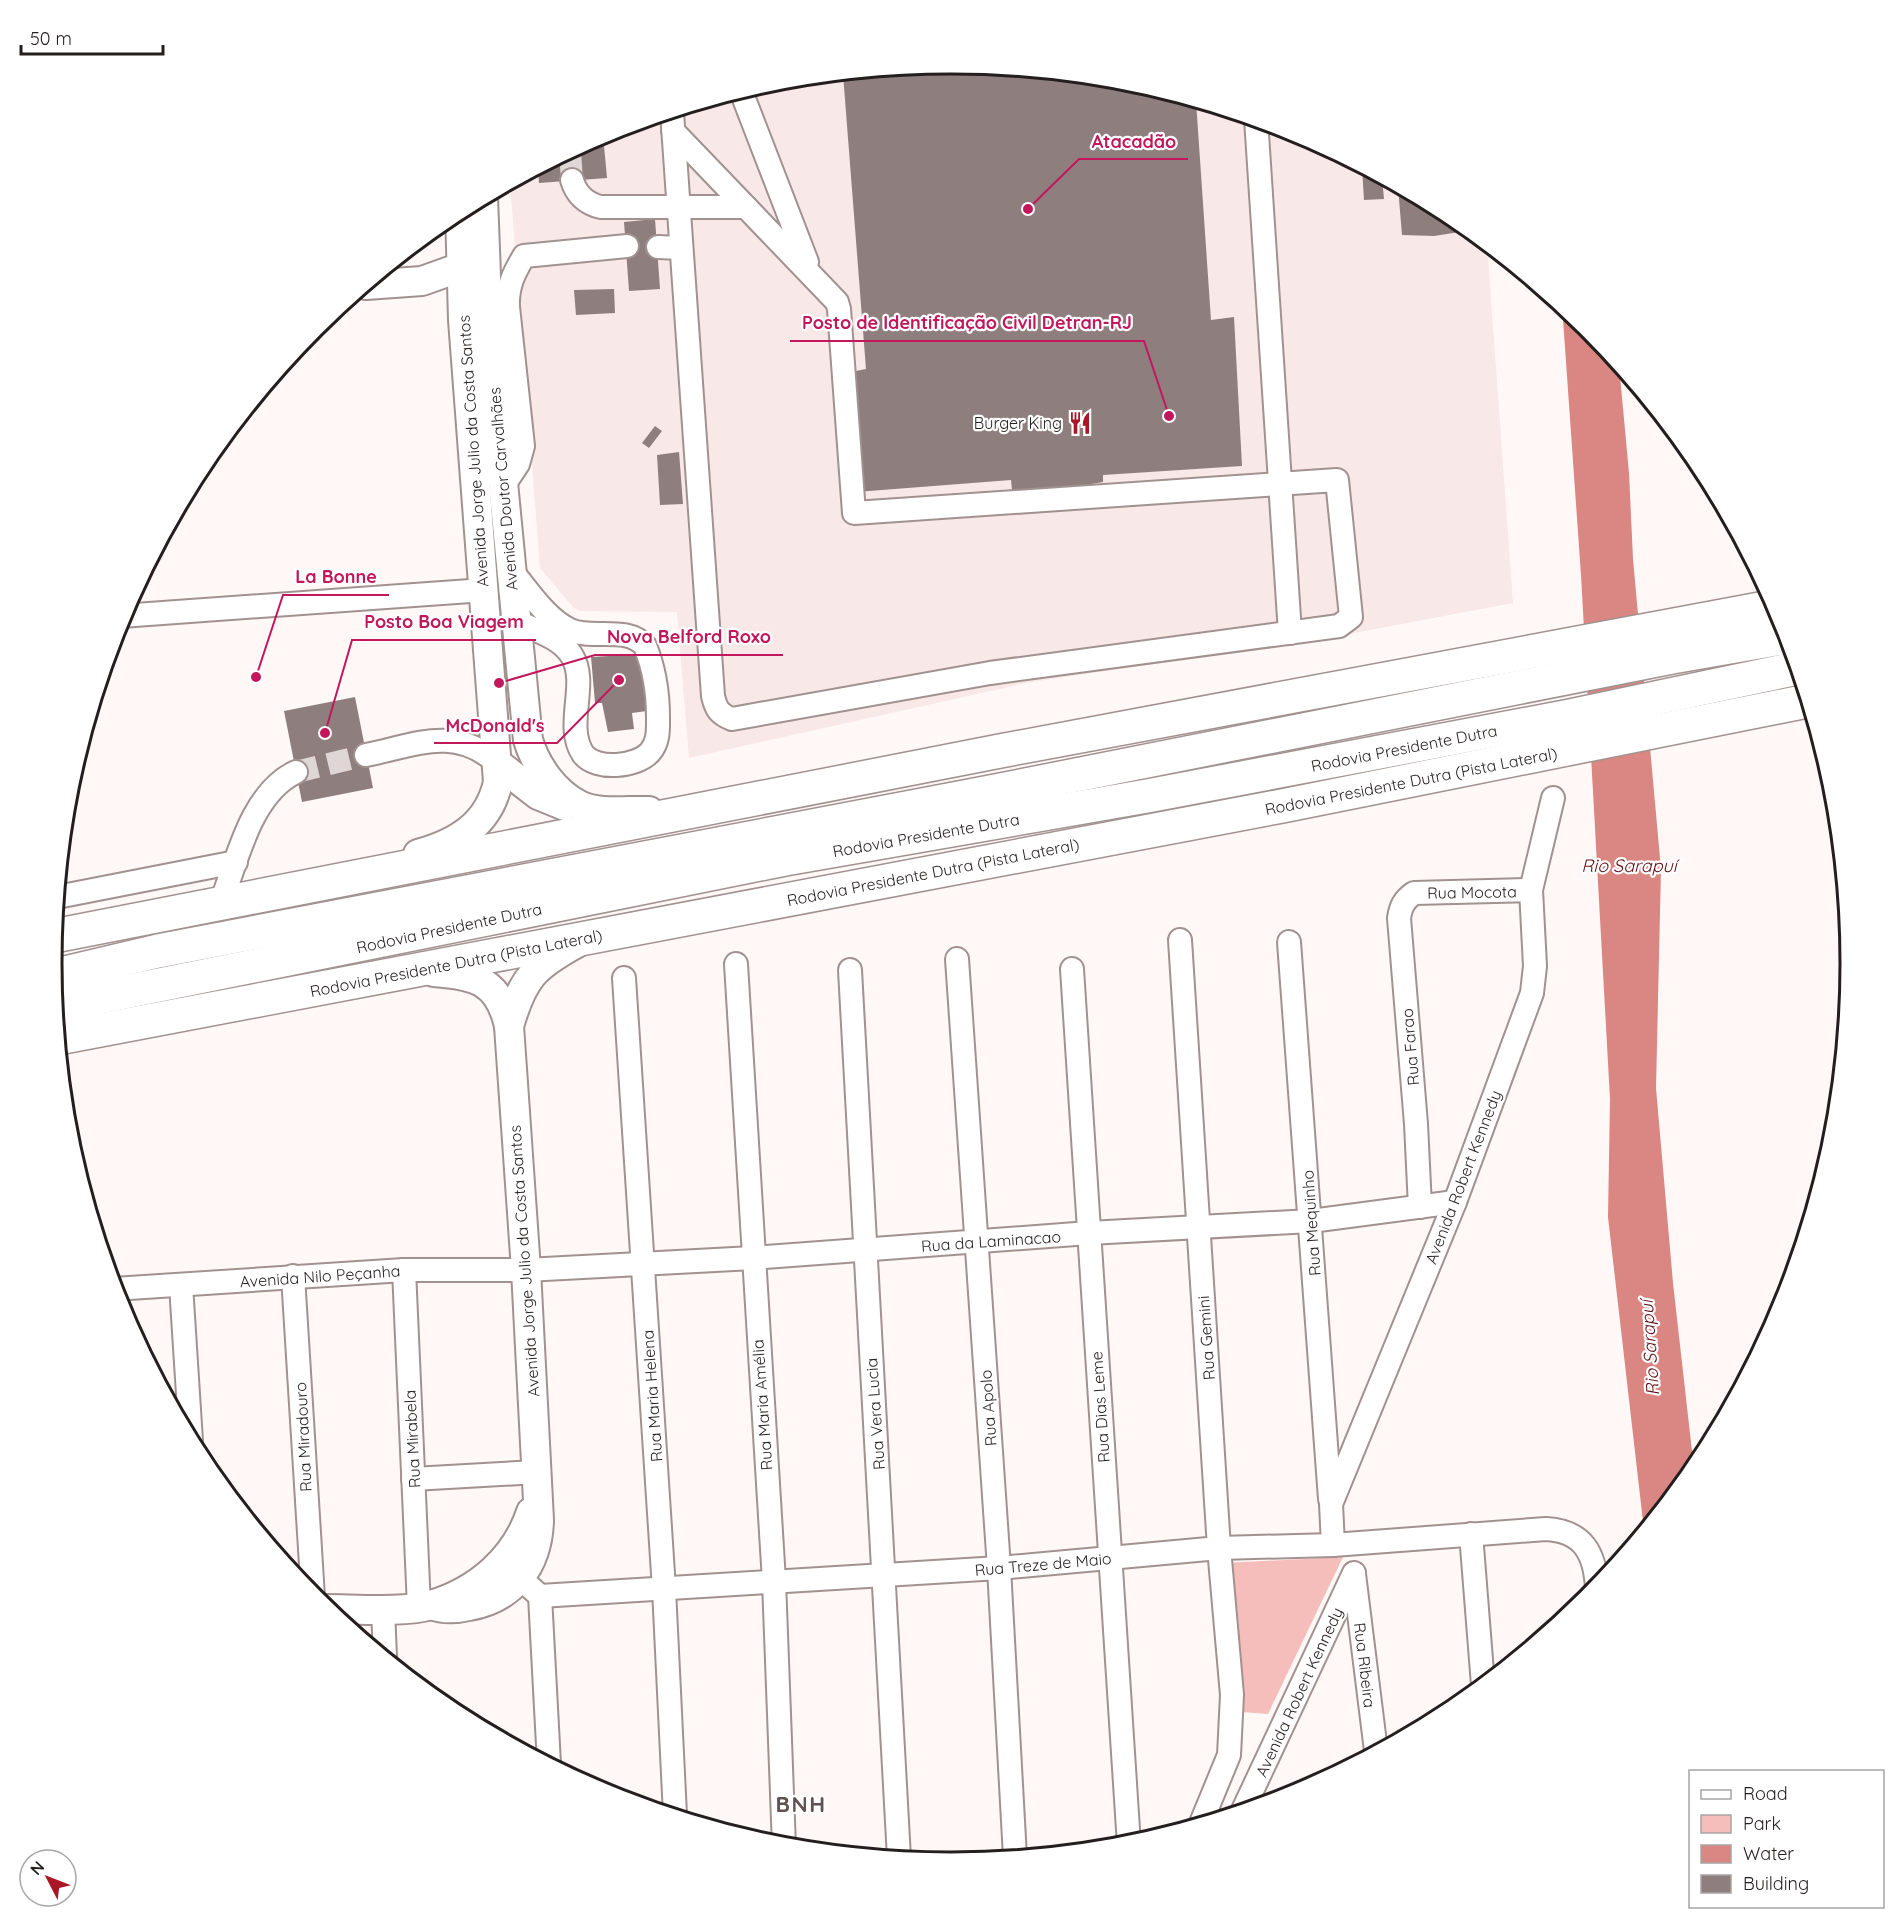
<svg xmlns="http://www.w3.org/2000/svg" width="1902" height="1926" font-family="Quicksand,sans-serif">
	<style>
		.built { fill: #f8e8e7 }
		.green { fill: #f5beba }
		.water { fill: #da8682 }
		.building { fill: #8e7f7e }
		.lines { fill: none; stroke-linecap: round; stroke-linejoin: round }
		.minor-tunnel { stroke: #ded7d6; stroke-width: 22; stroke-dasharray: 22 11; stroke-linecap: butt }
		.minor-casing { stroke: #a19290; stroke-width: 26 }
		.major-casing { stroke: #a19290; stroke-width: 32 }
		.highway-casing { stroke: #a19290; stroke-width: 36 }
		.minor { stroke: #fff; stroke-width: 22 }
		.major { stroke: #fff; stroke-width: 28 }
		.highway { stroke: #fff; stroke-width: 33 }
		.labels { text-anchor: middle; stroke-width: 4.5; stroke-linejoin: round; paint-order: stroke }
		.poi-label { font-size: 16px; fill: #241e1e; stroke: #fff; text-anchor: end }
		.street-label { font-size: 16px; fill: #241e1e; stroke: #fff }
		.water-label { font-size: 18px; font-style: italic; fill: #5d1216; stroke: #fff }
		.district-label { font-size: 22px; font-weight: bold; letter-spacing: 1.5px; fill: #605251; stroke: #fff }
		.rim { fill: none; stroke: #241e1e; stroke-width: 3 }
		.leader { fill: none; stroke: #c2185b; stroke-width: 2 }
		.callout-dot { fill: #c2185b; stroke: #fff; stroke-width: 2 }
		.callout-label { font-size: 18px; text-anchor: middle; font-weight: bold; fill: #c2185b; stroke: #fff; stroke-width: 4.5; stroke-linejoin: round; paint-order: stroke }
	</style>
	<rect width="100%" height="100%" fill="#fff8f7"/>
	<!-- built -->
	<polygon class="built" points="951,63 1127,80 1296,132 1451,215 1487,244 1513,603 1312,641 1031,682 689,758 677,612 580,611 573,607 540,568 510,183 607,131 776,80"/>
	<!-- green -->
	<polygon class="green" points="1343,1557 1268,1714 1242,1712 1224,1563"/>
	<!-- water -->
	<polygon class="water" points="1562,305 1588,327 1619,365 1629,473 1633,559 1661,869 1656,1088 1673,1283 1694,1469 1644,1530 1608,1217 1610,1099 1581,575"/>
	<!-- building -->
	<g class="building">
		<polygon points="951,63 1127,80 1196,101 1211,320 1234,317 1242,466 1103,475 1103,482 1058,490 1012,490 1011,480 856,492 851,372 866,369 843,74"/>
		<polygon points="604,146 607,178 539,183 538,168 575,149"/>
		<polygon points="1362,167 1382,178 1384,199 1364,200"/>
		<polygon points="1398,187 1451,215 1466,227 1466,231 1434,236 1402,235"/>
		<polygon points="655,219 660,289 629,291 624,222"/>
		<polygon points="614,289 615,313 576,315 574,290"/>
		<polygon points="655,426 662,431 649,448 642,443"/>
		<polygon points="679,452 683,504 660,505 657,455"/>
		<polygon points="643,654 647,711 632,713 634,729 608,732 602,703 595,703 591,657"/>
		<polygon points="355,697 373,788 302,802 284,711"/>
	</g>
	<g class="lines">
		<!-- minor-tunnel -->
		<g class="minor-tunnel">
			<polyline points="570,151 572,180"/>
			<polyline points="296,772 366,755"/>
		</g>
		<!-- minor casing -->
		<g class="minor-casing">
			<g id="minor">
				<polyline points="741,91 807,262"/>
				<path d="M672 112 713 696C716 709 719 714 732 719L990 673 1339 626 1351 617 1337 480 854 513 839 309 837 302 673 131"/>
				<polyline points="1256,119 1290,633"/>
				<path d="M572 180C576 194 586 204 601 207H746"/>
				<polyline points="658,247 681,248"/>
				<path d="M504 485 518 464 523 446 508 307C507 286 514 273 524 256L627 246"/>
				<path d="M511 570C528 590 546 619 570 630 592 640 627 625 645 646 654 668 658 693 658 717 658 729 659 742 650 752 637 767 596 771 583 754 564 725 589 684 572 656 560 636 534 631 515 620"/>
				<polyline points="121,616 484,590"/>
				<path d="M366 755C416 745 455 725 497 763"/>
				<polyline points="57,897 236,862"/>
				<path d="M221 903C237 860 251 793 296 772"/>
				<polyline points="1180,940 1219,1548 1232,1695 1229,1755 1201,1823"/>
				<polyline points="1289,942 1330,1499"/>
				<polyline points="957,959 999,1568 1015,1857"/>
				<polyline points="736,964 774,1581 784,1847"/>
				<polyline points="1072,969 1129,1845"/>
				<path d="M850 970C864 1266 885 1562 899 1858"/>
				<polyline points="624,978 664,1589 675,1815"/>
				<path d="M1420 1207 1416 1124 1399 918C1401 906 1404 900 1414 893L1531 890"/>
				<polyline points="404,1270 419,1607"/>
				<polyline points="293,1276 313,1597"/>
				<polyline points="181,1285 191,1441"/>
				<polyline points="114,1289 404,1270 526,1270 753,1258 1089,1233 1311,1221 1455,1202"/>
				<polyline points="413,1479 537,1472"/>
				<polyline points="1471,1534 1483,1685"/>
				<polyline points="1333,1545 1331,1504 1455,1202 1532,993 1535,966 1531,890 1553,798"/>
				<polyline points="1354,1574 1376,1751"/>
				<polyline points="530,1587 540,1596 549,1764"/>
				<path d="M540 1596 999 1568 1219 1548 1333 1545 1546 1529C1583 1531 1595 1553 1597 1588"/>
				<polyline points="383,1609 385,1657"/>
				<polyline points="1243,1810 1354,1573"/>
			</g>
		</g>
		<!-- major casing -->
		<g class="major-casing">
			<g id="major">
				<path d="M483 197 488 328 528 740C536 766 554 792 579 805 598 815 628 810 649 811"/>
				<polyline points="366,285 422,281 478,261"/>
				<polyline points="497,763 538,795 565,806"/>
				<path d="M418 854C458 843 489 824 498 782L463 320 460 210"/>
				<path d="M509 1026C523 978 533 967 577 943"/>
				<path d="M432 1605C444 1610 456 1609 469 1606 514 1598 538 1564 539 1520L526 1270 509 1026C499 981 476 975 434 972"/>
				<path d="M326 1609C355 1609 405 1613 431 1605 478 1591 516 1558 531 1512"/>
			</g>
		</g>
		<!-- highway casing -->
		<g class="highway-casing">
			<g id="highway">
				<polyline points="54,936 1000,751 1776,606"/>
				<polyline points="52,976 158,951 980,794 1672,657 1788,637"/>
				<polyline points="55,1006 785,859 1147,796 1570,716 1798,668"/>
				<polyline points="58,1038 1282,806 1807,701"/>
			</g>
		</g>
		<!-- minor -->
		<use href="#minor" class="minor"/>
		<!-- major -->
		<use href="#major" class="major"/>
		<!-- highway -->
		<use href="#highway" class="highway"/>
	</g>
	<!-- icons -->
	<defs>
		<g id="restaurant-bare" transform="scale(1.8)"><path d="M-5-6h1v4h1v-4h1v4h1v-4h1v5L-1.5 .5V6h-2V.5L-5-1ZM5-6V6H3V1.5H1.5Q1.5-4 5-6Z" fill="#ab1626" stroke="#fff" stroke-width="2.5" paint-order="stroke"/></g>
	</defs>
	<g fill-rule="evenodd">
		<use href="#restaurant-bare" x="1080" y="423"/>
	</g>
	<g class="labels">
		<!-- poi labels -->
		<g class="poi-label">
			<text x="1062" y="429">Burger King</text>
		</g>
		<!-- street labels -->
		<g class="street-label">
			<text transform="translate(473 451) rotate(-94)" y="6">Avenida Jorge Julio da Costa Santos</text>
			<text transform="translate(503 489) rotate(-95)" y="6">Avenida Doutor Carvalhães</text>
			<text transform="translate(1404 748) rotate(-11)" y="6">Rodovia Presidente Dutra</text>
			<text transform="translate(1411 781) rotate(-11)" y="6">Rodovia Presidente Dutra (Pista Lateral)</text>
			<text transform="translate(926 835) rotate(-10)" y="6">Rodovia Presidente Dutra</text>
			<text transform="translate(933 872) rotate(-11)" y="6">Rodovia Presidente Dutra (Pista Lateral)</text>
			<text transform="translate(1472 892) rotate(-1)" y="6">Rua Mocota</text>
			<text transform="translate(449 928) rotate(-12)" y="6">Rodovia Presidente Dutra</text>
			<text transform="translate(456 963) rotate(-11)" y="6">Rodovia Presidente Dutra (Pista Lateral)</text>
			<text transform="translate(1410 1047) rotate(-95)" y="6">Rua Farao</text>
			<text transform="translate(1463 1177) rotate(-69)" y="6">Avenida Robert Kennedy</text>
			<text transform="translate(1311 1223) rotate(-94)" y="6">Rua Mequinho</text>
			<text transform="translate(991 1241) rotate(-4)" y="6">Rua da Laminacao</text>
			<text transform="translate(524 1261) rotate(-94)" y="6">Avenida Jorge Julio da Costa Santos</text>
			<text transform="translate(320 1276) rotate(-4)" y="6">Avenida Nilo Peçanha</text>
			<text transform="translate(1206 1338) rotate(-94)" y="6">Rua Gemini</text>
			<text transform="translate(652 1396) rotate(-94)" y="6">Rua Maria Helena</text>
			<text transform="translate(762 1405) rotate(-94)" y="6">Rua Maria Amélia</text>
			<text transform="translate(1100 1407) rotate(-94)" y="6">Rua Dias Leme</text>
			<text transform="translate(988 1408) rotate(-94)" y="6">Rua Apolo</text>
			<text transform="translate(875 1414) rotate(-94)" y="6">Rua Vera Lucia</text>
			<text transform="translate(303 1437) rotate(-93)" y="6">Rua Miradouro</text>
			<text transform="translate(412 1439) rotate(-93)" y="6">Rua Mirabela</text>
			<text transform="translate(1043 1564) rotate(-5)" y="6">Rua Treze de Maio</text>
			<text transform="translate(1365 1665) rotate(83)" y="6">Rua Ribeira</text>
			<text transform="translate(1299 1692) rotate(-65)" y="6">Avenida Robert Kennedy</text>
		</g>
		<!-- water labels -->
		<g class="water-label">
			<text x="1629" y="872">Rio Sarapuí</text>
			<text transform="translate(1650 1348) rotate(-94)" y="6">Rio Sarapuí</text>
		</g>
		<!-- district labels -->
		<g class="district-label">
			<text x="801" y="1812">BNH</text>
		</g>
	</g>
	<!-- crop -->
	<path d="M0 0H1902V1926H0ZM62 963a889 889 0 1 1 1778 0a889 889 0 1 1-1778 0Z" fill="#fff" fill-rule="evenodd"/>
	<path class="rim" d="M62 963a889 889 0 1 1 1778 0a889 889 0 1 1-1778 0Z"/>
	<!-- callouts -->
	<path class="leader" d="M1028 209L1079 159H1188M1169 416L1144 341H790M256 677L283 595H389M325 733L352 640H536M499 683L595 655H783M619 680L557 743H434"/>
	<g class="callout-dot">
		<circle cx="1028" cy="209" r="6"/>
		<circle cx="1169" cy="416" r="6"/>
		<circle cx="256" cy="677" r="6"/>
		<circle cx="325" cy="733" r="6"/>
		<circle cx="499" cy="683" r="6"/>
		<circle cx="619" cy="680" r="6"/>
	</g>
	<g class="callout-label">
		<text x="1134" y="148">Atacadão</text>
		<text x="967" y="329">Posto de Identificação Civil Detran-RJ</text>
		<text x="336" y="583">La Bonne</text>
		<text x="444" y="628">Posto Boa Viagem</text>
		<text x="689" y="643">Nova Belford Roxo</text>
		<text x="495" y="732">McDonald's</text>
	</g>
	<!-- legend -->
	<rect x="1689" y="1770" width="195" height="138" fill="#ffffff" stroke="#a7a5a5" stroke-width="1.5"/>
	<rect x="1701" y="1790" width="30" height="9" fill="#ffffff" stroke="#a7a5a5" stroke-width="1.5"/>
	<text x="1743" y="1800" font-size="18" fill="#241e1e">Road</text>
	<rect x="1701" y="1815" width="30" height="18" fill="#f5beba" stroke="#a7a5a5" stroke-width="1.5"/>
	<text x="1743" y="1830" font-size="18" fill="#241e1e">Park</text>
	<rect x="1701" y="1845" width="30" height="18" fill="#da8682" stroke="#a7a5a5" stroke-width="1.5"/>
	<text x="1743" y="1860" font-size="18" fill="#241e1e">Water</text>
	<rect x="1701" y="1875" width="30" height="18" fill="#8e7f7e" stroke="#a7a5a5" stroke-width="1.5"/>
	<text x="1743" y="1890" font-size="18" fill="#241e1e">Building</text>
	<!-- north arrow -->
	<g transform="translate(48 1878) rotate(312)"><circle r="28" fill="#ffffff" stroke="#a7a5a5" stroke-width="1.5"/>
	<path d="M0-4.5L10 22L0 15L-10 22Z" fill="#ab1626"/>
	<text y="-9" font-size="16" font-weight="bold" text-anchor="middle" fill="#241e1e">N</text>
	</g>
	<!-- scale -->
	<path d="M21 45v9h142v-9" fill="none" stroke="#241e1e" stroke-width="3"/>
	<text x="30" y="45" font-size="18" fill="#241e1e" stroke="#ffffff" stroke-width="4.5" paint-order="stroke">50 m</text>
</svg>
